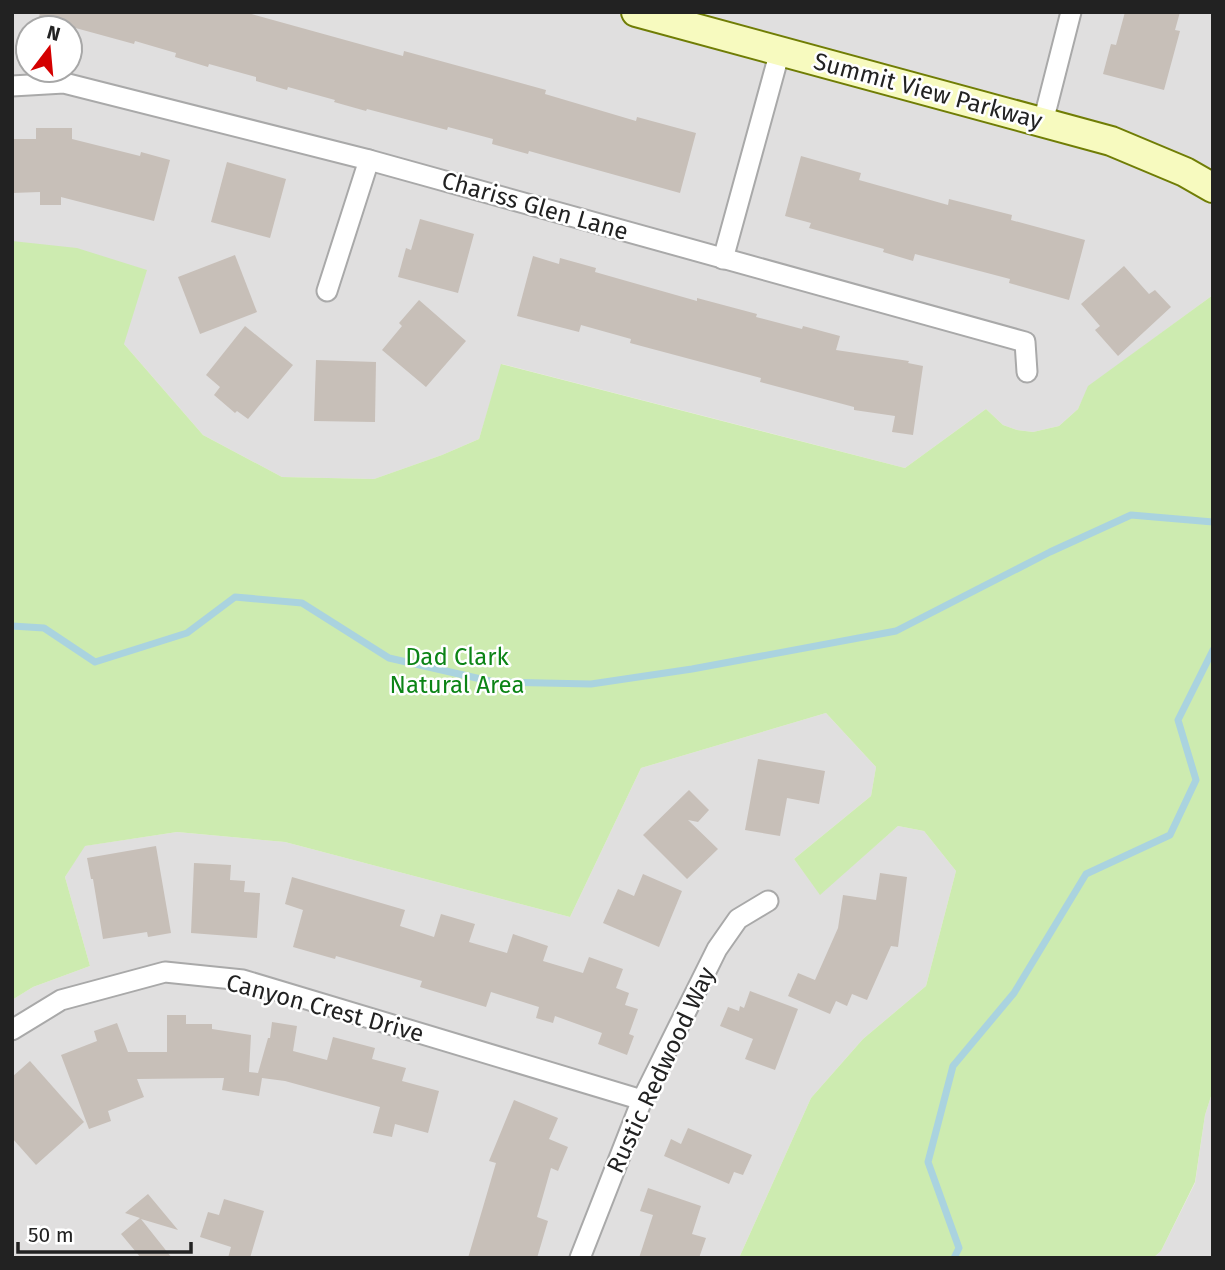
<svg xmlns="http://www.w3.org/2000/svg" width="1225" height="1270" font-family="'Fira Sans',sans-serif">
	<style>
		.residential { fill: #e0dfdf; fill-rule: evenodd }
		.grass { fill: #cdebb0 }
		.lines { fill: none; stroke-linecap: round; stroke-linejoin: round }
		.stream { stroke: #aad3df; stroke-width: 7 }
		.building { fill: #c7bfb8 }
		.street-casing { stroke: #a9a9a9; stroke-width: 23 }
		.secondary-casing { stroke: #707d05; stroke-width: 32 }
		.street { stroke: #fff; stroke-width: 19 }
		.secondary { stroke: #f7fabf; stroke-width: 28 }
		.labels { text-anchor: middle; stroke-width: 5; stroke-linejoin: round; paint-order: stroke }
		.street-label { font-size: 24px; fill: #222; stroke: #fff }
		.park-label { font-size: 24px; fill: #0c8416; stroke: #fff }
	</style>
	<rect width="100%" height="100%" fill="#f2efe9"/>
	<!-- residential -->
	<g class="residential">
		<path d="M12 12H1213V295L1089 386 1078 409 1059 426 1033 432 1017 430 1003 425 986 409 905 468 502 364 479 439 442 455 374 479 282 477 203 435 124 344 12 241ZM28 28H70V70H28Z"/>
		<polygon points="826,713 876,767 871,796 794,859 820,894 898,826 924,831 956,871 926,986 863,1039 811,1098 739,1258 12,1258 12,1000 33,987 90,966 65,877 84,846 177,832 285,842 570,917 641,768"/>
		<polygon points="1213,1090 1213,1258 1153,1258 1161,1251 1195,1183 1205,1115"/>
	</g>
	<!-- grass -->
	<polygon class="grass" points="12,241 77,248 147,270 124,344 203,435 282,477 374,479 442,455 479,439 501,364 905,468 986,409 1003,425 1017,430 1033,432 1059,426 1078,409 1088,386 1213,295 1213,1090 1205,1115 1195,1182 1161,1251 1153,1258 739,1258 811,1098 863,1039 926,986 956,871 924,831 898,826 820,895 794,859 871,796 876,767 826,713 641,768 570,917 285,842 177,832 85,846 65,877 90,966 33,987 12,1000"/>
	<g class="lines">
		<!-- stream -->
		<g class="stream">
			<polyline points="12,626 44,628 95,662 187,633 235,597 302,603 389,658 494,682 591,684 692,669 896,631 1050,552 1131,515 1213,522"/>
			<polyline points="954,1258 959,1248 928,1162 953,1066 1014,993 1086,874 1170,835 1196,780 1178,720 1213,650"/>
		</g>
	</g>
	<!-- building -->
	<g class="building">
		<polygon points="40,12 244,12 403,56 404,51 546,90 545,94 636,121 637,117 696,133 680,193 529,151 528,154 492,144 493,139 448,127 447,130 367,109 366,111 334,102 335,100 288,87 287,90 256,81 256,77 209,64 208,67 175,57 176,53 135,41 134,44 39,18"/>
		<polygon points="1125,12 1180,12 1175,30 1180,31 1164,90 1103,74 1111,44 1116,45"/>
		<polygon points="36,128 72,128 72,139 140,156 141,152 170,160 154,221 61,197 61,205 40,205 40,192 12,193 12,139 36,139"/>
		<polygon points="801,156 861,173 859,180 948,205 949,199 1012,215 1011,220 1085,240 1069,300 1009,283 1010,279 915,254 913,261 883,252 884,249 809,228 811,223 785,216"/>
		<polygon points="227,162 286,179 270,238 211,222"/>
		<polygon points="420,219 474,234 458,293 398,277 406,248 411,250"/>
		<polygon points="235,255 257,312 200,334 178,277"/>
		<polygon points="533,256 559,264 560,258 596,268 595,272 697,301 697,298 757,314 756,317 802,329 803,326 840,336 836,350 909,361 908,363 923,366 913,435 892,432 895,416 854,410 854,407 760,382 761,378 630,343 631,339 581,325 579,332 517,316"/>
		<polygon points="1124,266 1149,294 1155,290 1171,307 1118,356 1095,330 1100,326 1081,304"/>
		<polygon points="419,300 466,341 426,387 382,350 402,326 399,323"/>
		<polygon points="245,326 293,365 248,419 237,411 235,413 214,395 220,387 206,375"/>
		<polygon points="316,360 376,362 375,422 314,421"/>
		<polygon points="758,759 825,771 819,804 787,798 780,836 745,830"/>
		<polygon points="689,790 709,810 698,822 688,820 718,849 687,879 643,835"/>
		<polygon points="156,846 171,933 148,937 147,932 103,939 93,879 91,879 87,858"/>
		<polygon points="194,863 231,865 230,880 245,881 244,892 260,893 257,938 191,933"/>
		<polygon points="880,873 907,877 898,947 891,946 867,1000 852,994 847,1006 836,1001 830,1014 788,996 798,973 815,980 838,928 843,895 876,900"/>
		<polygon points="643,874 682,891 659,947 603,923 618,889 634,896"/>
		<polygon points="292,877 405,910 400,926 434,937 441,914 475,924 469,942 507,953 513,934 548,946 543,961 583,973 589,957 623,969 616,988 629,993 625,1005 638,1009 629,1034 634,1036 627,1055 598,1044 602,1033 555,1016 553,1023 536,1018 539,1007 491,992 486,1007 420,987 422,981 336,956 335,959 293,947 303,910 285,904"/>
		<polygon points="750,991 798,1009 775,1070 745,1059 753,1039 720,1026 728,1007 739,1011 740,1006 744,1008"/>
		<polygon points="167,1015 186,1015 186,1024 212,1024 212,1029 251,1035 249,1072 258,1073 268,1038 270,1038 272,1022 297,1026 293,1051 327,1060 333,1037 375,1048 372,1059 406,1068 402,1081 439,1091 428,1133 395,1124 392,1137 373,1133 380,1107 285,1081 262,1078 259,1096 222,1090 224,1078 137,1079 144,1097 108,1111 111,1121 89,1129 61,1055 97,1041 94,1031 117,1023 128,1052 167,1052"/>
		<polygon points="30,1061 84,1122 36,1165 12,1138 12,1077"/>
		<polygon points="514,1100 558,1118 549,1139 568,1147 558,1171 551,1168 537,1217 548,1221 537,1258 468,1258 496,1163 489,1161"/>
		<polygon points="688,1128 752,1155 743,1175 734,1172 729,1184 664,1156 671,1139 681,1144"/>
		<polygon points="648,1188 701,1206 692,1234 706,1238 699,1258 639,1258 653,1215 640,1211"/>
		<polygon points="148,1194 178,1230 141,1219 172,1258 141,1258 121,1234 140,1218 125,1213"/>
		<polygon points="224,1199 264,1211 250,1258 228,1258 231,1247 200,1237 208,1212 219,1215"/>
	</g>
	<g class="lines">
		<!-- street casing -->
		<g class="street-casing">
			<g id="street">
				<polyline points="12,86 64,83 369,160 1025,342 1027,372"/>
				<polyline points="1043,122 1071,12"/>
				<polyline points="723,259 780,51"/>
				<polyline points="327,291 369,160"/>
				<polyline points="12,1030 61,1000 165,972 243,980 642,1100"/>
				<polyline points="580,1258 642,1100 717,949 738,919 768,901"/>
			</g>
		</g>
		<!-- secondary casing -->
		<g class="secondary-casing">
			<polyline id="secondary" points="636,12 1111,141 1185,172 1213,188"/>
		</g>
		<!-- street -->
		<use href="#street" class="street"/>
		<!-- secondary -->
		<use href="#secondary" class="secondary"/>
	</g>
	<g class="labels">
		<!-- street labels -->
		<g class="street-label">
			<text transform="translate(928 91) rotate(15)" y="8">Summit View Parkway</text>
			<text transform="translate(535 206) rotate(16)" y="8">Chariss Glen Lane</text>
			<text transform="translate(325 1008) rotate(15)" y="8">Canyon Crest Drive</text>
			<text transform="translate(661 1070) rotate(-65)" y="8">Rustic Redwood Way</text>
		</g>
		<!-- park labels -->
		<g class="park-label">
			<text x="457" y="665">Dad Clark<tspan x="457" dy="28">Natural Area</tspan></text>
		</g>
	</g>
	<!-- border -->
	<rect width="1225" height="1270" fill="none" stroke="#222222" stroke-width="28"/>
	<!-- north arrow -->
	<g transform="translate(49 49) rotate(16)"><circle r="33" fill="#ffffff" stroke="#a7a7a7" stroke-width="2"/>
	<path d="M0-5L12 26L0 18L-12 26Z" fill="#d40000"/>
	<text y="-10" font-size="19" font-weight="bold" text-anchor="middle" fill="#222222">N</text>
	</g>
	<!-- scale -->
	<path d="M18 1242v10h173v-10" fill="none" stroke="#222222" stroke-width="3.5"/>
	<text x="28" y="1242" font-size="21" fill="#222222" stroke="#ffffff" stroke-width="5" paint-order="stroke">50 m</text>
</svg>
